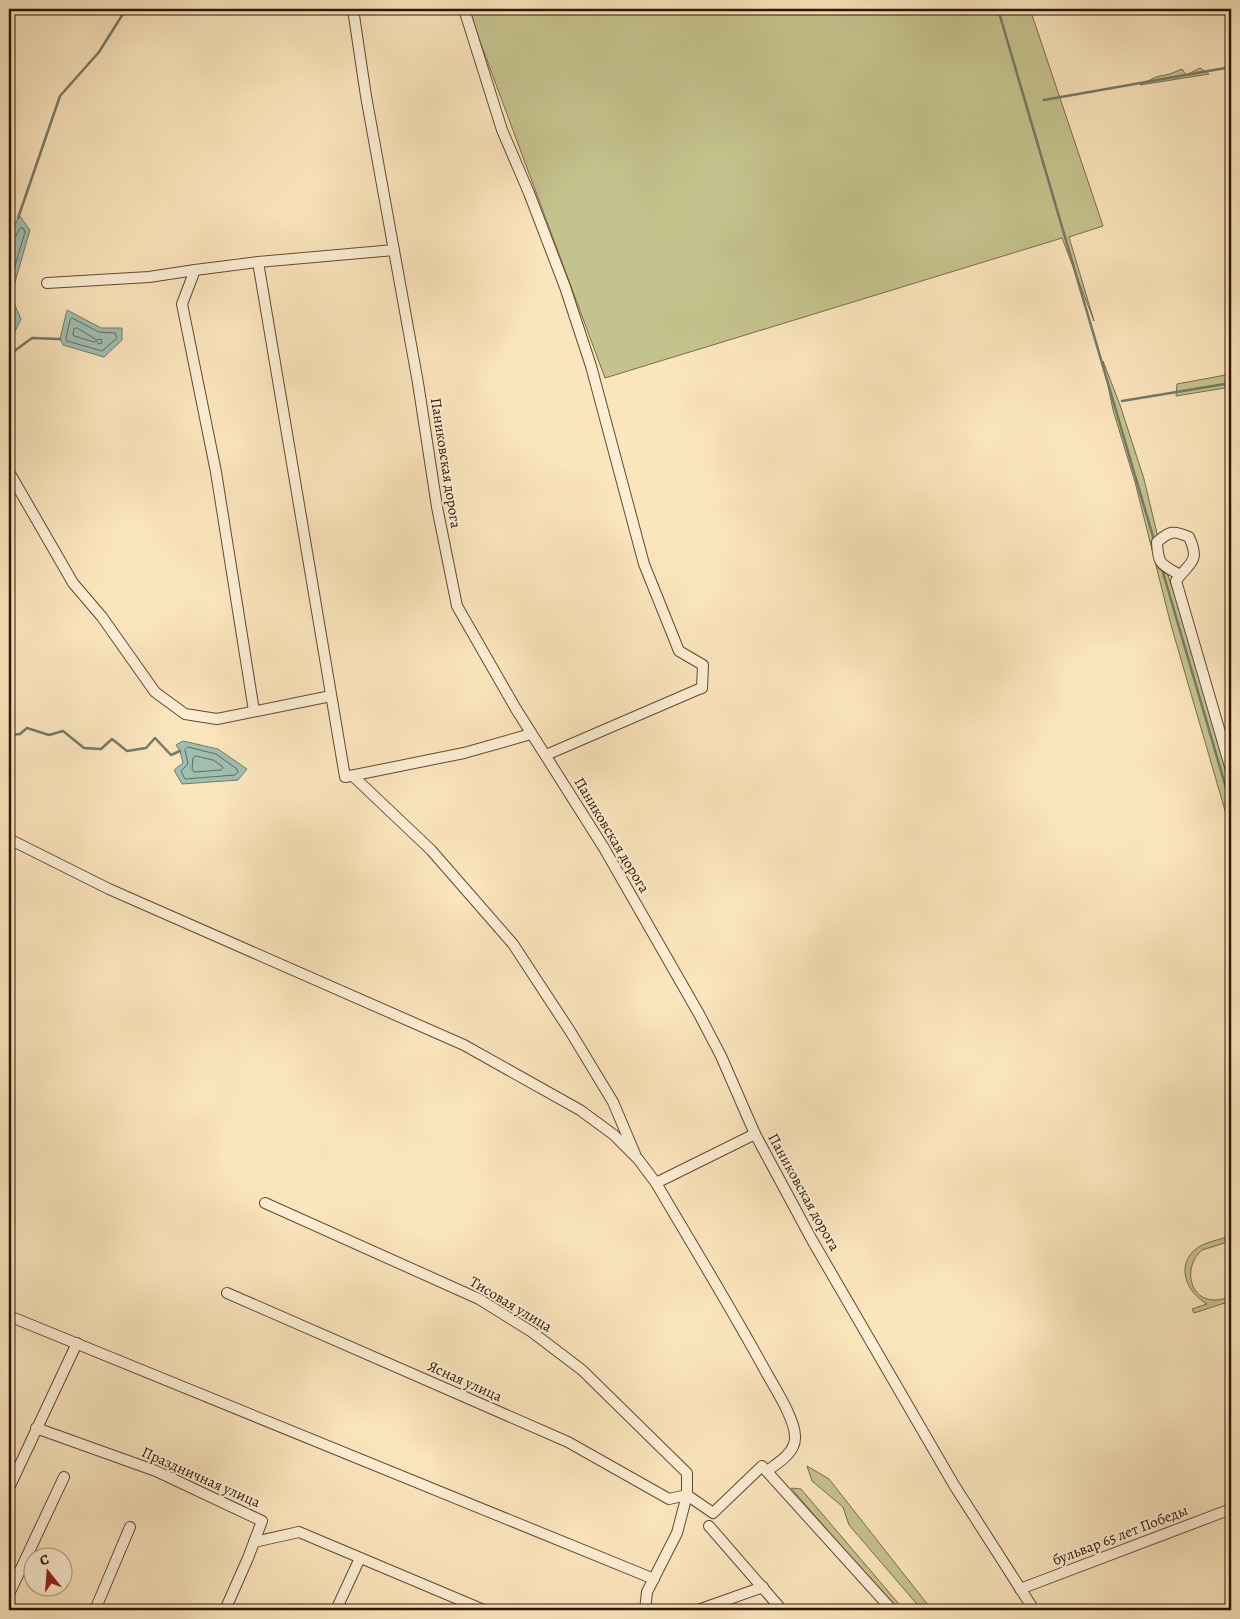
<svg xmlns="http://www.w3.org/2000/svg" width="1240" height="1619" font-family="Alegreya,serif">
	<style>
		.green { fill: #c5c38d; stroke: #7a6c46 }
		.water { fill: #9fbfb2; stroke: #727b6b }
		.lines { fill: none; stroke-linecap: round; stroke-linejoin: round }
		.shore { stroke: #676a59; stroke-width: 1 }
		.stream { stroke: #727b6b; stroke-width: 2.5 }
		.minor-casing { stroke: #624a2f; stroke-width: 12 }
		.minor { stroke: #fceed4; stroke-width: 10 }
		.labels { text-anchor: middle; stroke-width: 4; stroke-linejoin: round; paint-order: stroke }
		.street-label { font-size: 15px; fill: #2f1600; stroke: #fceed4 }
	</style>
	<rect width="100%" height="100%" fill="#fbe5bd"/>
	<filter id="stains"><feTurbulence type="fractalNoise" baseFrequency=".004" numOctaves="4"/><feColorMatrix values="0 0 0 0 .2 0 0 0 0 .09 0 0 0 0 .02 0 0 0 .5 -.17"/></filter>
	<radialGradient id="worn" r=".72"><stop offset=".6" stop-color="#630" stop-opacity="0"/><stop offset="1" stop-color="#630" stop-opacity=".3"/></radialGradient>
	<!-- green -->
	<g class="green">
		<polygon points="468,9 1030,9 1103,226 1069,237 1094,321 1062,238 605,378"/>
		<polygon points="1200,68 1209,74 1140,85 1156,77 1170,74 1182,69 1186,75"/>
		<polygon points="1103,361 1120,405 1144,479 1165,567 1190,639 1231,782 1231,831 1171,625 1135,482 1113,410"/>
		<polygon points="1231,374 1231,387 1176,396 1177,384"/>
		<path d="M1231 1236V1241L1202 1250C1183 1266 1188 1301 1216 1300 1221 1300 1226 1298 1231 1296V1301L1194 1313 1192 1309 1207 1304C1186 1292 1175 1265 1197 1248 1206 1242 1221 1239 1231 1236Z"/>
		<polygon points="807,1466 829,1479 932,1610 922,1610 849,1525 843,1507 812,1481"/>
		<polygon points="791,1488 801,1489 904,1610 896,1610"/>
	</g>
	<!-- water -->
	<g class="water">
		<polygon points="19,215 30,230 11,296 21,319 9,344 9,241"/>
		<polygon points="67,310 101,328 122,328 122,340 104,357 63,345 60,339"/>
		<polygon points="183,741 218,749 247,769 238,780 182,784 174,770 183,763 180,751 176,745"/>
	</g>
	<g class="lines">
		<!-- shore -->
		<g class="shore">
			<polyline points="9,240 15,238 20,228 23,228 25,232 9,286"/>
			<polygon points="72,318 99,332 115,333 117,338 102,351 67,341 66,338 70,320"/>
			<polygon points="77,328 97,340 101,339 102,343 99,344 96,341 94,342 74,336 73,334 74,329"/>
			<polygon points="188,747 216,754 237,769 238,772 235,775 185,779 181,771 188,764 185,750"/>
			<polygon points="196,756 213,760 222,766 223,768 221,770 194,772 192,769 193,758"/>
		</g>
		<!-- stream -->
		<g class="stream">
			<polyline points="998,9 1154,540"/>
			<polyline points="1044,100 1231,67"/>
			<polyline points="18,218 60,96 99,52 126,9"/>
			<polyline points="9,355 32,338 60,339"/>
			<polyline points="1122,401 1231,383"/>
			<polyline points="1162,569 1231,805"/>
			<polyline points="9,735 20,734 27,728 49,735 63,731 84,748 101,749 112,739 127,751 146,748 155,738 171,755 180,751"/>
		</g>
		<!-- minor casing -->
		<g class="minor-casing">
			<g id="minor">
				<polyline points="353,9 366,96 418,383 437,507 457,606 516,709 604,848 699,1014 721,1056 755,1134 812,1240 954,1485 1034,1610"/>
				<polyline points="464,9 502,130 529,193 565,287 591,366 644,564 679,651 703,665 702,688 699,689 546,755"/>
				<polyline points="258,262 345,777 464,753 531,734"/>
				<polyline points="195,270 182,304 216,472 254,711"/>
				<polyline points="47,283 149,277 195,270 258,262 394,250"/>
				<polyline points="9,472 73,583 102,617 155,692 185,714 217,719 331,696"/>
				<path d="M1180 575C1161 564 1158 565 1157 542 1170 531 1173 530 1189 537 1201 563 1189 562 1176 581L1231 770"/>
				<polyline points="353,776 431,850 513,944 570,1031 613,1102 635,1154"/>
				<polyline points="9,839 109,889 464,1045 580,1110 614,1135 638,1159 656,1183 755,1134"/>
				<path d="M656 1183C693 1246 731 1308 766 1372 774 1387 796 1420 795 1438 795 1453 778 1463 767 1471"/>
				<polyline points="227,1293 568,1442 669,1499 687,1495 687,1473 582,1370 532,1332 479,1299 265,1203"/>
				<polyline points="9,1316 654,1579"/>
				<polyline points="36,1428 156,1471 262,1521 248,1558 225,1610"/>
				<polyline points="9,1488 77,1343"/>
				<polyline points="709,1526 782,1610"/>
				<polyline points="254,1542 299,1532 484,1610"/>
				<polyline points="1020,1589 1231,1509"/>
				<polyline points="9,1594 64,1477"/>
				<polyline points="95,1610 130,1527"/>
				<polyline points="336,1610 360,1558"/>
				<polyline points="645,1610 647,1592 677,1533 687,1495 713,1513 762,1466 892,1610"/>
				<polyline points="698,1610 763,1587"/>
			</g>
		</g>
		<!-- minor -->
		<use href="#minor" class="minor"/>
	</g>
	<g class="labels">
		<!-- street labels -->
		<g class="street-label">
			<text transform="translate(446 463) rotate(81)" y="5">Паниковская дорога</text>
			<text transform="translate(612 835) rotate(59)" y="5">Паниковская дорога</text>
			<text transform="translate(804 1192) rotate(61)" y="5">Паниковская дорога</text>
			<text transform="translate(511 1304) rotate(31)" y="5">Тисовая улица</text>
			<text transform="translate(465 1381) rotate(24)" y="5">Ясная улица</text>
			<text transform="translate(201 1477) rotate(24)" y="5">Праздничная улица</text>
			<text transform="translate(1120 1535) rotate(-21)" y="5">бульвар 65 лет Победы</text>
		</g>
	</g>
	<!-- margin -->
	<rect width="1240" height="1619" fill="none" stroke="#fbe5bd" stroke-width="30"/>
	<rect x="10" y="10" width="1220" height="1599" fill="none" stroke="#2f1600" stroke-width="2.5"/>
	<rect x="15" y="15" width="1210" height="1589" fill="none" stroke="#2f1600"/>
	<!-- north arrow -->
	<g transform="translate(48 1572) rotate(343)"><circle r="24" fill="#fceed4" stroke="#aa987f"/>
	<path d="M0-4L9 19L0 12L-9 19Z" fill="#8f2418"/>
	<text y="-8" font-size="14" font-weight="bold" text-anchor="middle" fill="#2f1600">С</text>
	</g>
	<rect width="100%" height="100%" filter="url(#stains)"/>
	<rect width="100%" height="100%" fill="url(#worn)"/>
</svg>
